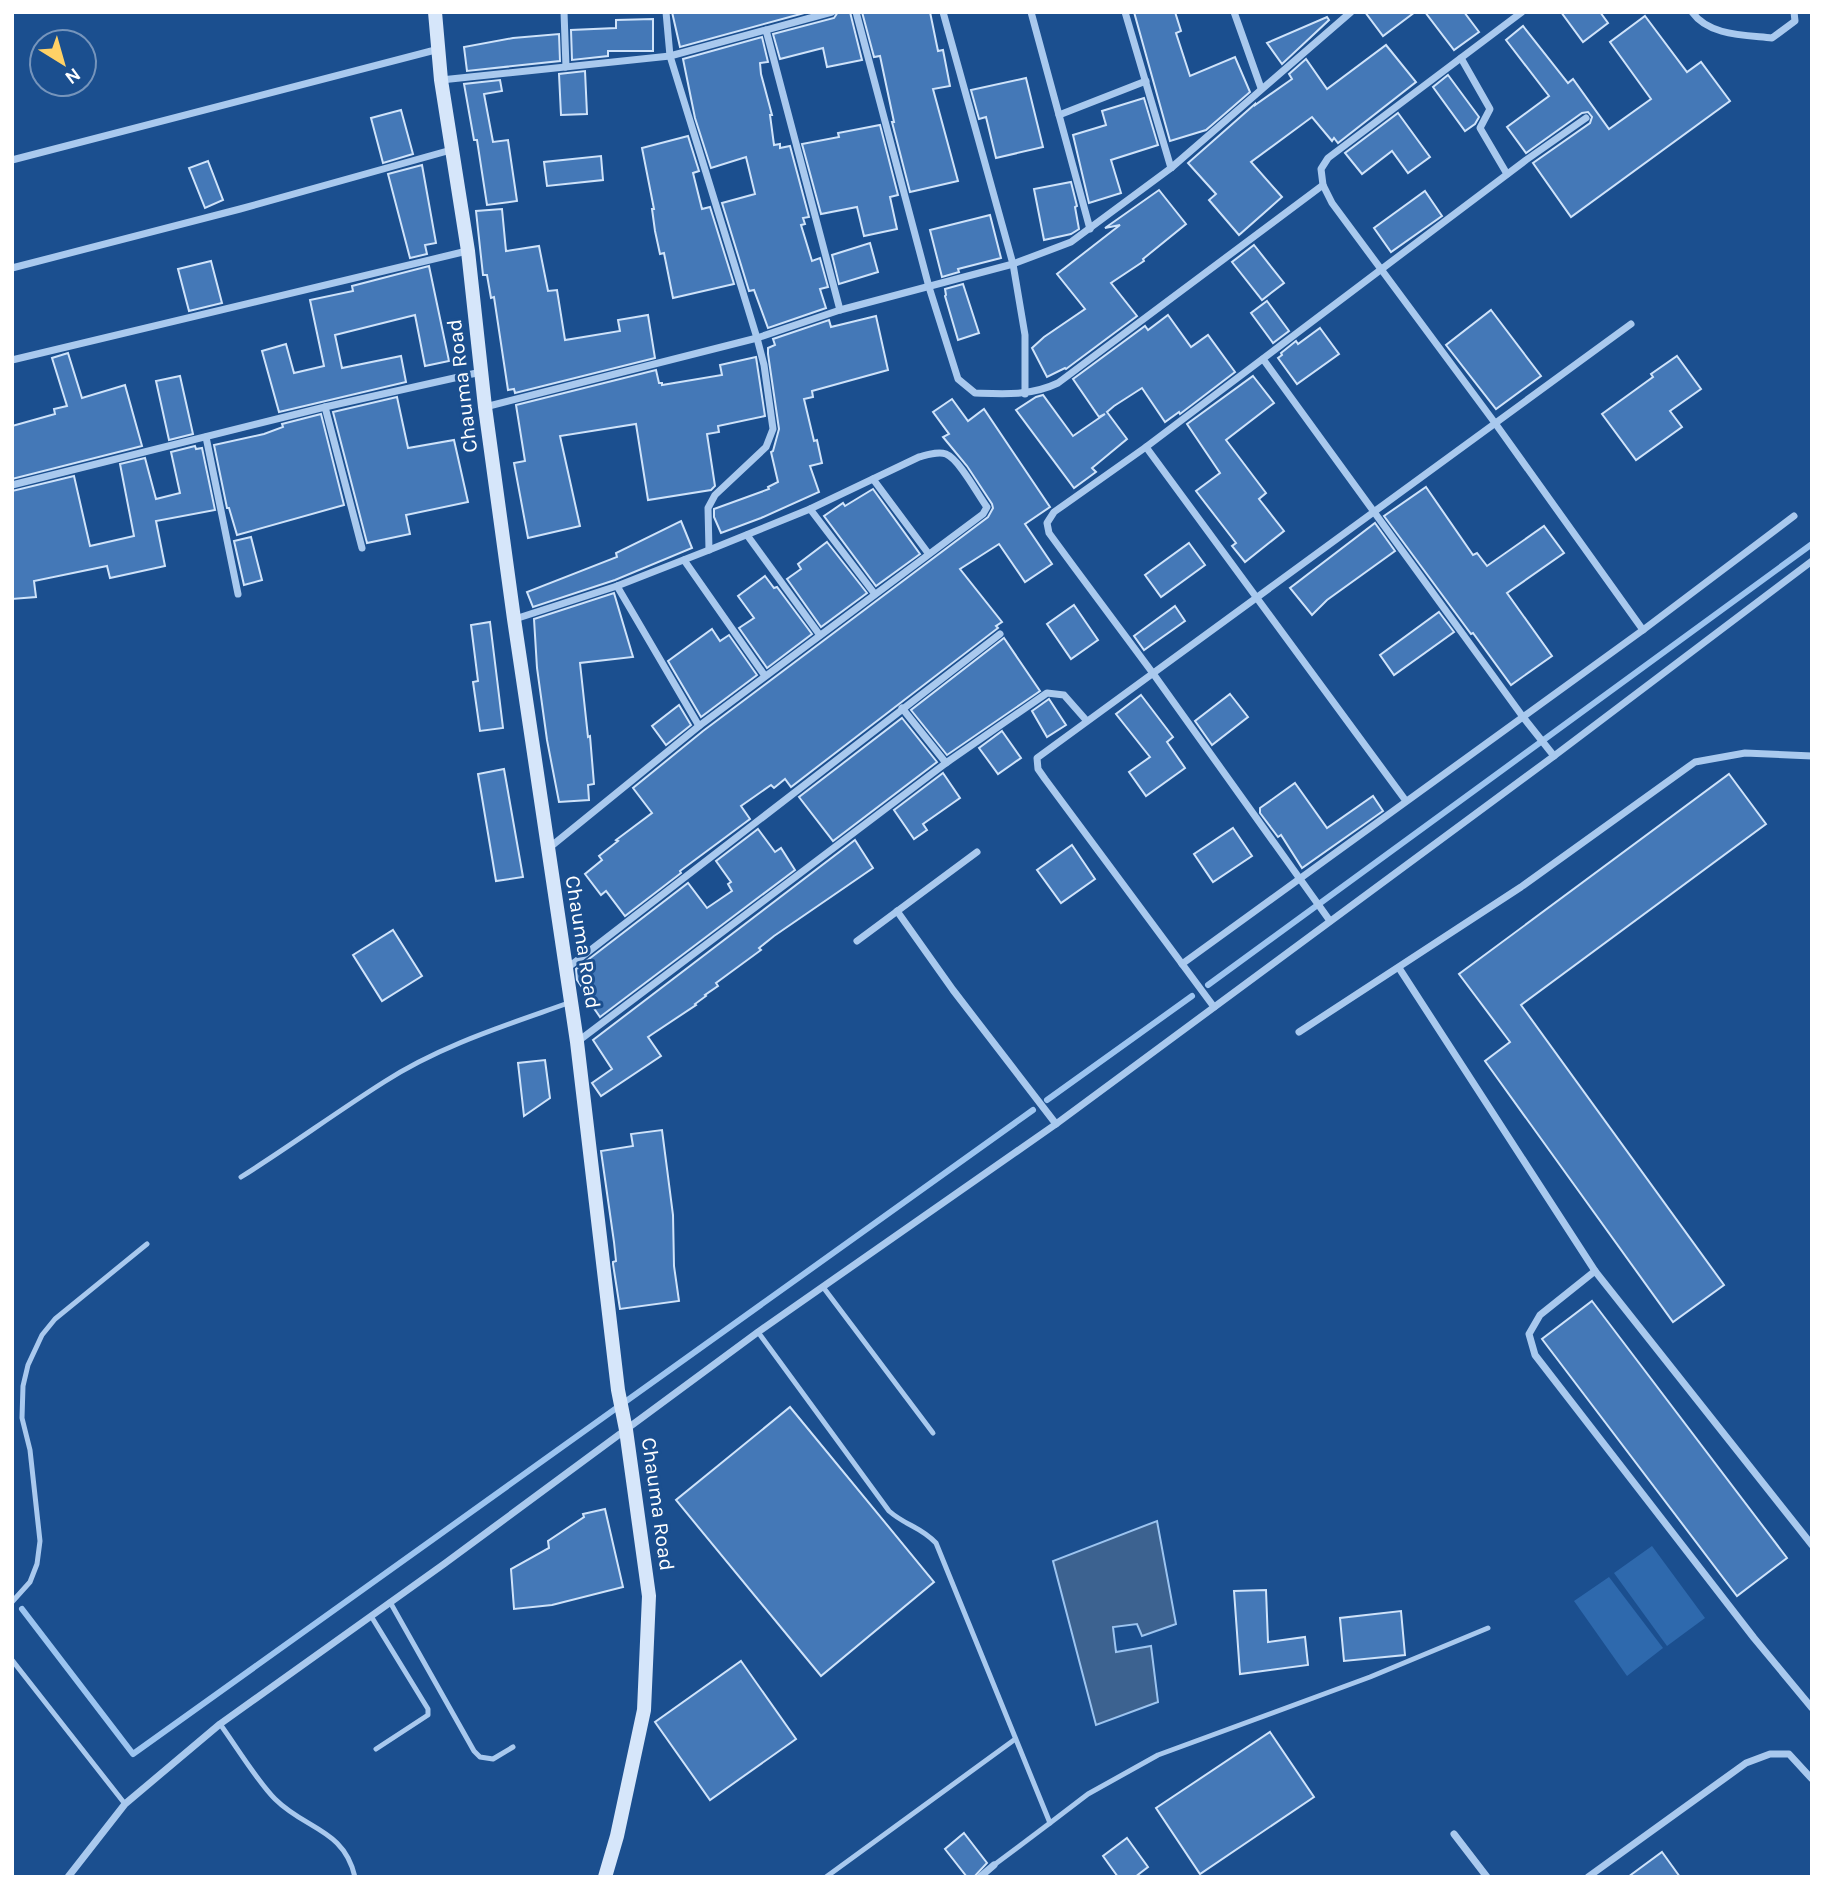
<svg xmlns="http://www.w3.org/2000/svg" width="1824" height="1889" font-family="Karla,sans-serif">
	<style>
		.green { fill: #2e69ad }
		.water { fill: #3c6290; stroke: #9cc4f0; stroke-width: 2 }
		.lines { fill: none; stroke-linecap: round; stroke-linejoin: round }
		.stream { stroke: #9cc4f0; stroke-width: 6 }
		.building { fill: #4478b7; stroke: #cfe3fa; stroke-width: 2 }
		.lane { stroke: #a9c9ee; stroke-width: 5 }
		.street { stroke: #a9c9ee; stroke-width: 7 }
		.secondary { stroke: #d6e6fa; stroke-width: 14 }
		.labels { text-anchor: middle; stroke-width: 6; stroke-linejoin: round; paint-order: stroke }
		.street-label { font-size: 21px; fill: #fff; stroke: #1b4f8f }
	</style>
	<rect width="100%" height="100%" fill="#1b4f8f"/>
	<!-- green -->
	<g class="green">
		<polygon points="1652,1546 1705,1618 1667,1646 1614,1573"/>
		<polygon points="1609,1577 1663,1648 1627,1676 1574,1601"/>
	</g>
	<!-- water -->
	<polygon class="water" points="1157,1521 1176,1624 1142,1636 1137,1624 1113,1627 1116,1652 1151,1646 1158,1702 1096,1725 1053,1561"/>
	<g class="lines">
		<!-- stream -->
		<g class="stream">
			<polyline points="1208,985 1812,544"/>
			<polyline points="1047,1100 1192,996"/>
			<polyline points="22,1609 133,1754 1033,1110"/>
		</g>
	</g>
	<!-- building -->
	<g class="building">
		<polygon points="672,12 808,12 680,47"/>
		<polygon points="838,12 850,12 862,60 827,67 823,48 780,59 773,34 834,18"/>
		<polygon points="862,12 930,12 938,51 943,50 950,86 933,89 958,181 910,192 892,122 894,122 880,56 874,57"/>
		<polygon points="1134,12 1175,12 1181,31 1176,33 1190,76 1235,57 1250,92 1206,130 1170,141"/>
		<polygon points="1365,12 1415,12 1383,36"/>
		<polygon points="1425,12 1464,12 1479,32 1454,50"/>
		<polygon points="1561,12 1600,12 1608,23 1583,42"/>
		<polygon points="1645,16 1687,72 1701,62 1730,101 1571,217 1533,163 1590,123 1592,117 1588,112 1582,113 1526,153 1507,127 1549,96 1506,40 1523,26 1568,83 1573,79 1609,129 1651,99 1610,42"/>
		<polygon points="1327,17 1329,20 1282,64 1267,43"/>
		<polygon points="653,19 653,51 608,51 608,56 572,60 571,30 616,28 616,20"/>
		<polygon points="559,34 560,61 467,71 464,47 513,38"/>
		<polygon points="762,37 768,62 760,63 761,74 772,115 770,115 774,145 780,144 780,148 790,146 809,217 803,218 805,224 801,225 812,261 820,258 828,287 820,289 826,308 768,328 754,290 749,291 722,203 755,194 746,157 711,168 695,118 683,59"/>
		<polygon points="1386,45 1416,82 1338,143 1334,138 1332,141 1312,117 1251,162 1282,197 1239,235 1209,200 1216,194 1188,163 1255,104 1255,105 1292,79 1289,74 1306,59 1327,89"/>
		<polygon points="585,71 587,114 561,115 559,74"/>
		<polygon points="1448,75 1479,117 1475,124 1465,131 1433,87"/>
		<polygon points="1026,78 1043,147 996,158 986,117 979,119 971,90"/>
		<polygon points="500,80 502,91 484,94 493,142 508,140 517,201 487,205 477,140 474,140 464,84"/>
		<polygon points="1144,98 1158,145 1111,160 1121,193 1089,203 1073,135 1106,125 1102,111"/>
		<polygon points="401,110 413,154 383,163 371,118"/>
		<polygon points="1398,113 1430,157 1408,173 1392,151 1362,174 1345,153"/>
		<polygon points="880,125 898,195 890,197 897,229 864,236 857,207 821,214 802,144 839,137 838,133"/>
		<polygon points="688,136 699,171 693,173 702,209 710,207 734,284 673,298 664,253 660,254 655,231 652,209 654,209 642,148"/>
		<polygon points="601,156 603,180 547,186 544,162"/>
		<polygon points="208,161 223,200 205,208 189,168"/>
		<polygon points="422,165 436,243 425,245 427,254 410,258 388,174"/>
		<polygon points="1071,182 1077,206 1075,207 1079,229 1071,234 1044,240 1034,189"/>
		<polygon points="1159,190 1186,224 1143,259 1144,261 1111,283 1137,316 1066,369 1065,368 1047,377 1032,348 1044,337 1085,309 1057,274 1120,225 1105,228"/>
		<polygon points="1425,191 1442,216 1391,252 1374,228"/>
		<polygon points="502,209 506,251 539,246 548,291 557,290 565,340 620,331 618,320 648,315 655,358 515,393 514,389 508,390 494,297 491,298 487,275 483,275 476,211"/>
		<polygon points="990,215 1001,258 958,269 959,272 942,277 930,230"/>
		<polygon points="870,243 878,272 839,284 832,255"/>
		<polygon points="1254,245 1284,283 1262,300 1232,262"/>
		<polygon points="211,261 222,303 189,311 178,269"/>
		<polygon points="429,266 449,361 425,366 415,315 335,335 342,368 401,356 406,382 279,412 262,351 286,344 294,373 324,366 310,300 353,291 352,286"/>
		<polygon points="963,284 979,333 958,340 945,296 946,295 945,289"/>
		<polygon points="1267,301 1289,331 1273,343 1251,313"/>
		<polygon points="1491,310 1541,376 1496,409 1446,345"/>
		<polygon points="1168,315 1191,347 1208,335 1235,372 1180,414 1179,412 1165,422 1142,388 1114,406 1107,412 1127,439 1092,468 1096,472 1074,488 1016,410 1036,397 1043,395 1073,436 1105,414 1099,417 1073,379 1145,326 1148,330"/>
		<polygon points="876,316 888,370 812,391 813,397 804,399 814,441 817,440 822,463 810,466 819,492 761,518 721,533 714,517 714,509 769,489 768,487 778,482 771,452 773,451 779,429 768,354 768,348 775,345 773,339 829,320 831,327"/>
		<polygon points="1320,328 1339,354 1297,384 1278,358 1282,355 1281,353 1296,341 1298,344"/>
		<polygon points="68,353 82,398 125,385 142,446 12,479 12,426 55,414 54,409 67,406 52,358"/>
		<polygon points="1677,356 1701,389 1670,411 1682,427 1636,460 1602,414 1653,377 1651,374"/>
		<polygon points="756,357 765,416 718,426 719,432 707,434 715,486 711,490 648,500 636,424 560,436 580,526 528,538 514,463 525,461 516,405 656,370 659,383 662,383 662,385 722,375 720,365"/>
		<polygon points="180,376 193,434 169,440 156,381"/>
		<polygon points="1253,376 1274,403 1226,440 1266,493 1259,499 1284,531 1245,562 1232,546 1236,543 1196,491 1220,473 1187,424"/>
		<polygon points="397,397 408,448 454,440 468,502 406,515 410,534 367,543 333,412"/>
		<polygon points="952,399 968,421 984,409 1050,507 1025,524 1052,564 1025,582 999,544 960,569 1002,622 996,626 998,628 791,787 785,779 774,788 771,785 741,806 750,819 680,871 681,873 625,916 606,891 601,895 585,874 602,860 599,856 618,841 616,840 652,813 633,788 703,731 988,517 993,508 992,504 967,466 943,437 949,434 933,412"/>
		<polygon points="321,414 344,505 237,535 229,508 227,508 214,445 264,434 283,427 282,424"/>
		<polygon points="195,446 196,449 202,448 215,510 156,521 165,566 110,578 107,566 34,581 36,597 12,599 12,491 74,476 90,546 134,536 120,464 145,458 156,499 180,493 171,452"/>
		<polygon points="1426,487 1473,555 1477,553 1487,566 1544,526 1564,553 1507,593 1552,656 1511,685 1473,633 1471,634 1384,516"/>
		<polygon points="873,489 920,554 876,586 824,516 843,503 845,506"/>
		<polygon points="681,521 692,548 615,580 533,607 527,592 617,557 616,553"/>
		<polygon points="1375,523 1395,551 1327,600 1312,615 1290,588"/>
		<polygon points="251,537 262,580 244,585 234,541"/>
		<polygon points="827,542 867,593 821,627 787,579 801,569 798,564"/>
		<polygon points="1189,543 1205,565 1161,597 1145,575"/>
		<polygon points="765,576 774,588 777,587 812,634 767,668 739,628 754,618 738,596"/>
		<polygon points="614,593 633,657 580,663 588,737 590,736 594,784 588,785 589,800 559,802 547,740 537,668 534,619"/>
		<polygon points="1074,605 1098,640 1071,659 1047,624"/>
		<polygon points="1175,606 1185,621 1144,650 1134,636"/>
		<polygon points="1439,612 1454,632 1394,675 1380,655"/>
		<polygon points="490,622 503,728 480,731 473,682 478,681 471,625"/>
		<polygon points="712,629 720,641 729,635 757,675 701,717 668,661"/>
		<polygon points="1004,638 1040,691 947,755 911,710"/>
		<polygon points="1230,694 1248,717 1212,745 1195,721"/>
		<polygon points="1141,695 1173,737 1167,742 1185,768 1146,796 1129,772 1150,757 1116,714"/>
		<polygon points="1049,699 1066,725 1047,737 1032,711"/>
		<polygon points="679,705 691,725 666,745 652,726"/>
		<polygon points="902,718 937,762 833,841 799,797"/>
		<polygon points="1002,731 1021,758 998,774 979,748"/>
		<polygon points="504,769 523,877 496,881 478,774"/>
		<polygon points="943,773 960,798 923,824 927,830 914,839 894,810"/>
		<polygon points="1729,774 1766,824 1521,1005 1724,1285 1673,1322 1485,1061 1510,1042 1459,974"/>
		<polygon points="1295,783 1327,828 1373,796 1383,811 1302,868 1281,835 1278,837 1260,813 1260,808"/>
		<polygon points="1233,828 1252,856 1213,882 1194,854"/>
		<polygon points="758,829 775,852 781,848 795,870 600,1017 584,994 586,993 577,980 576,969 688,883 707,908 732,891 728,884 731,882 716,861"/>
		<polygon points="855,840 873,868 774,936 759,948 761,950 716,983 718,986 705,995 706,996 695,1004 696,1005 648,1037 661,1056 601,1096 592,1083 612,1069 593,1040"/>
		<polygon points="1072,845 1095,879 1061,903 1037,870"/>
		<polygon points="393,930 422,976 382,1001 353,955"/>
		<polygon points="545,1060 550,1098 524,1116 518,1063"/>
		<polygon points="662,1130 673,1215 674,1266 679,1301 620,1309 613,1264 613,1262 616,1261 614,1242 601,1151 633,1146 631,1134"/>
		<polygon points="1592,1301 1787,1558 1737,1596 1542,1339"/>
		<polygon points="790,1407 934,1582 821,1676 676,1500"/>
		<polygon points="605,1509 623,1587 552,1605 514,1609 511,1569 549,1548 548,1541 584,1517 583,1514"/>
		<polygon points="1266,1590 1268,1642 1305,1637 1308,1665 1240,1674 1234,1591"/>
		<polygon points="1401,1611 1405,1655 1344,1661 1340,1618"/>
		<polygon points="741,1661 796,1739 710,1800 655,1722"/>
		<polygon points="1270,1732 1314,1797 1200,1874 1156,1808"/>
		<polygon points="964,1833 987,1863 974,1877 967,1877 945,1849"/>
		<polygon points="1127,1838 1148,1867 1135,1877 1118,1877 1103,1856"/>
		<polygon points="1662,1852 1680,1877 1628,1877"/>
	</g>
	<g class="lines">
		<!-- lane -->
		<g class="lane">
			<path d="M241 1177C289 1147 335 1113 384 1082 441 1045 507 1025 571 1002"/>
			<polyline points="823,1287 933,1433"/>
			<path d="M758 1332 889 1511C906 1526 920 1526 936 1543L1050 1823 1088 1794 1158 1755 1370 1677 1488 1628"/>
			<polyline points="12,1602 30,1582 37,1564 40,1541 30,1450 22,1418 23,1386 28,1365 42,1335 55,1319 147,1244"/>
			<polyline points="390,1602 474,1751 480,1757 493,1759 513,1747"/>
			<polyline points="371,1616 428,1709 428,1715 376,1749"/>
			<polyline points="12,1660 125,1804"/>
			<path d="M220 1724C236 1746 257 1781 275 1799 306 1830 344 1829 355 1877"/>
			<polyline points="994,1865 1050,1823"/>
			<polyline points="826,1877 1014,1740"/>
		</g>
		<!-- street -->
		<g class="street">
			<polyline points="564,12 566,67"/>
			<polyline points="666,12 670,56 757,338 764,365 773,429 766,447 715,495 708,508 709,550"/>
			<path d="M856 12 929 287 958 379 975 393C1004 394 1031 396 1058 383L1323 185"/>
			<polyline points="943,12 1013,264 1025,335 1025,394"/>
			<polyline points="1031,12 1090,229"/>
			<polyline points="1125,12 1171,168"/>
			<polyline points="1234,12 1261,88"/>
			<polyline points="1522,12 1328,158 1321,169 1323,185 1332,203 1495,423 1643,630"/>
			<path d="M1692 12C1709 36 1745 35 1772 38L1795 21 1794 12"/>
			<polyline points="766,30 840,310"/>
			<polyline points="1461,58 1490,109 1480,128 1507,174"/>
			<polyline points="441,80 670,56 832,12"/>
			<polyline points="1059,115 1146,81"/>
			<polyline points="12,160 439,49"/>
			<polyline points="12,268 240,209 451,150"/>
			<polyline points="1263,359 1523,717 1554,756"/>
			<polyline points="12,360 467,251"/>
			<polyline points="325,407 362,548"/>
			<polyline points="485,407 757,338 840,310 1013,264 1071,242 1171,168 1351,12"/>
			<polyline points="206,437 238,594"/>
			<polyline points="1146,447 1406,801"/>
			<polyline points="873,479 928,553"/>
			<polyline points="12,485 325,407 481,372"/>
			<polyline points="810,509 874,593"/>
			<polyline points="747,535 819,634"/>
			<polyline points="684,560 765,676"/>
			<polyline points="617,586 699,726"/>
			<path d="M515 619 617 586 709 550 810 509 919 457C927 455 938 451 946 454 959 459 978 495 987 507L983 514 699 726 549 848"/>
			<polyline points="946,763 1047,693 1064,695 1086,720"/>
			<polyline points="897,911 953,990 1056,1124"/>
			<polyline points="1330,921 1152,672 1074,567 1049,533 1047,523 1054,512 1146,447 1526,160 1586,118"/>
			<polyline points="857,941 977,852"/>
			<polyline points="1182,964 1643,630 1794,516"/>
			<polyline points="1399,968 1595,1271 1812,1545"/>
			<polyline points="566,969 1000,634"/>
			<polyline points="1214,1007 1045,779 1038,769 1037,758 1631,324"/>
			<polyline points="1299,1032 1521,887 1695,762 1745,753 1812,756"/>
			<polyline points="577,1042 946,763 902,708"/>
			<polyline points="1595,1271 1540,1315 1529,1334 1535,1355 1754,1638 1812,1708"/>
			<polyline points="1454,1834 1487,1877"/>
			<polyline points="68,1877 125,1804 220,1724 444,1564 758,1332 1056,1124 1554,756 1812,561"/>
			<polyline points="980,1877 994,1865"/>
			<polyline points="1588,1877 1746,1763 1770,1754 1789,1754 1812,1779"/>
		</g>
		<!-- secondary -->
		<polyline class="secondary" points="435,12 441,80 468,251 485,407 514,619 577,1042 618,1390 626,1430 649,1596 644,1710 617,1836 605,1877"/>
	</g>
	<g class="labels">
		<!-- street labels -->
		<g class="street-label">
			<text transform="translate(462 386) rotate(-97)" y="7">Chauma Road</text>
			<text transform="translate(583 942) rotate(81)" y="7">Chauma Road</text>
			<text transform="translate(658 1504) rotate(82)" y="7">Chauma Road</text>
		</g>
	</g>
	<!-- border -->
	<rect width="1824" height="1889" fill="none" stroke="#ffffff" stroke-width="28"/>
	<!-- north arrow -->
	<g transform="translate(63 63) rotate(143)"><circle r="33" fill="#1b4f8f" stroke="#7695bc" stroke-width="2"/>
	<path d="M0-5L12 26L0 18L-12 26Z" fill="#ffd166"/>
	<text y="-10" font-size="19" font-weight="bold" text-anchor="middle" fill="#ffffff">N</text>
	</g>
</svg>
